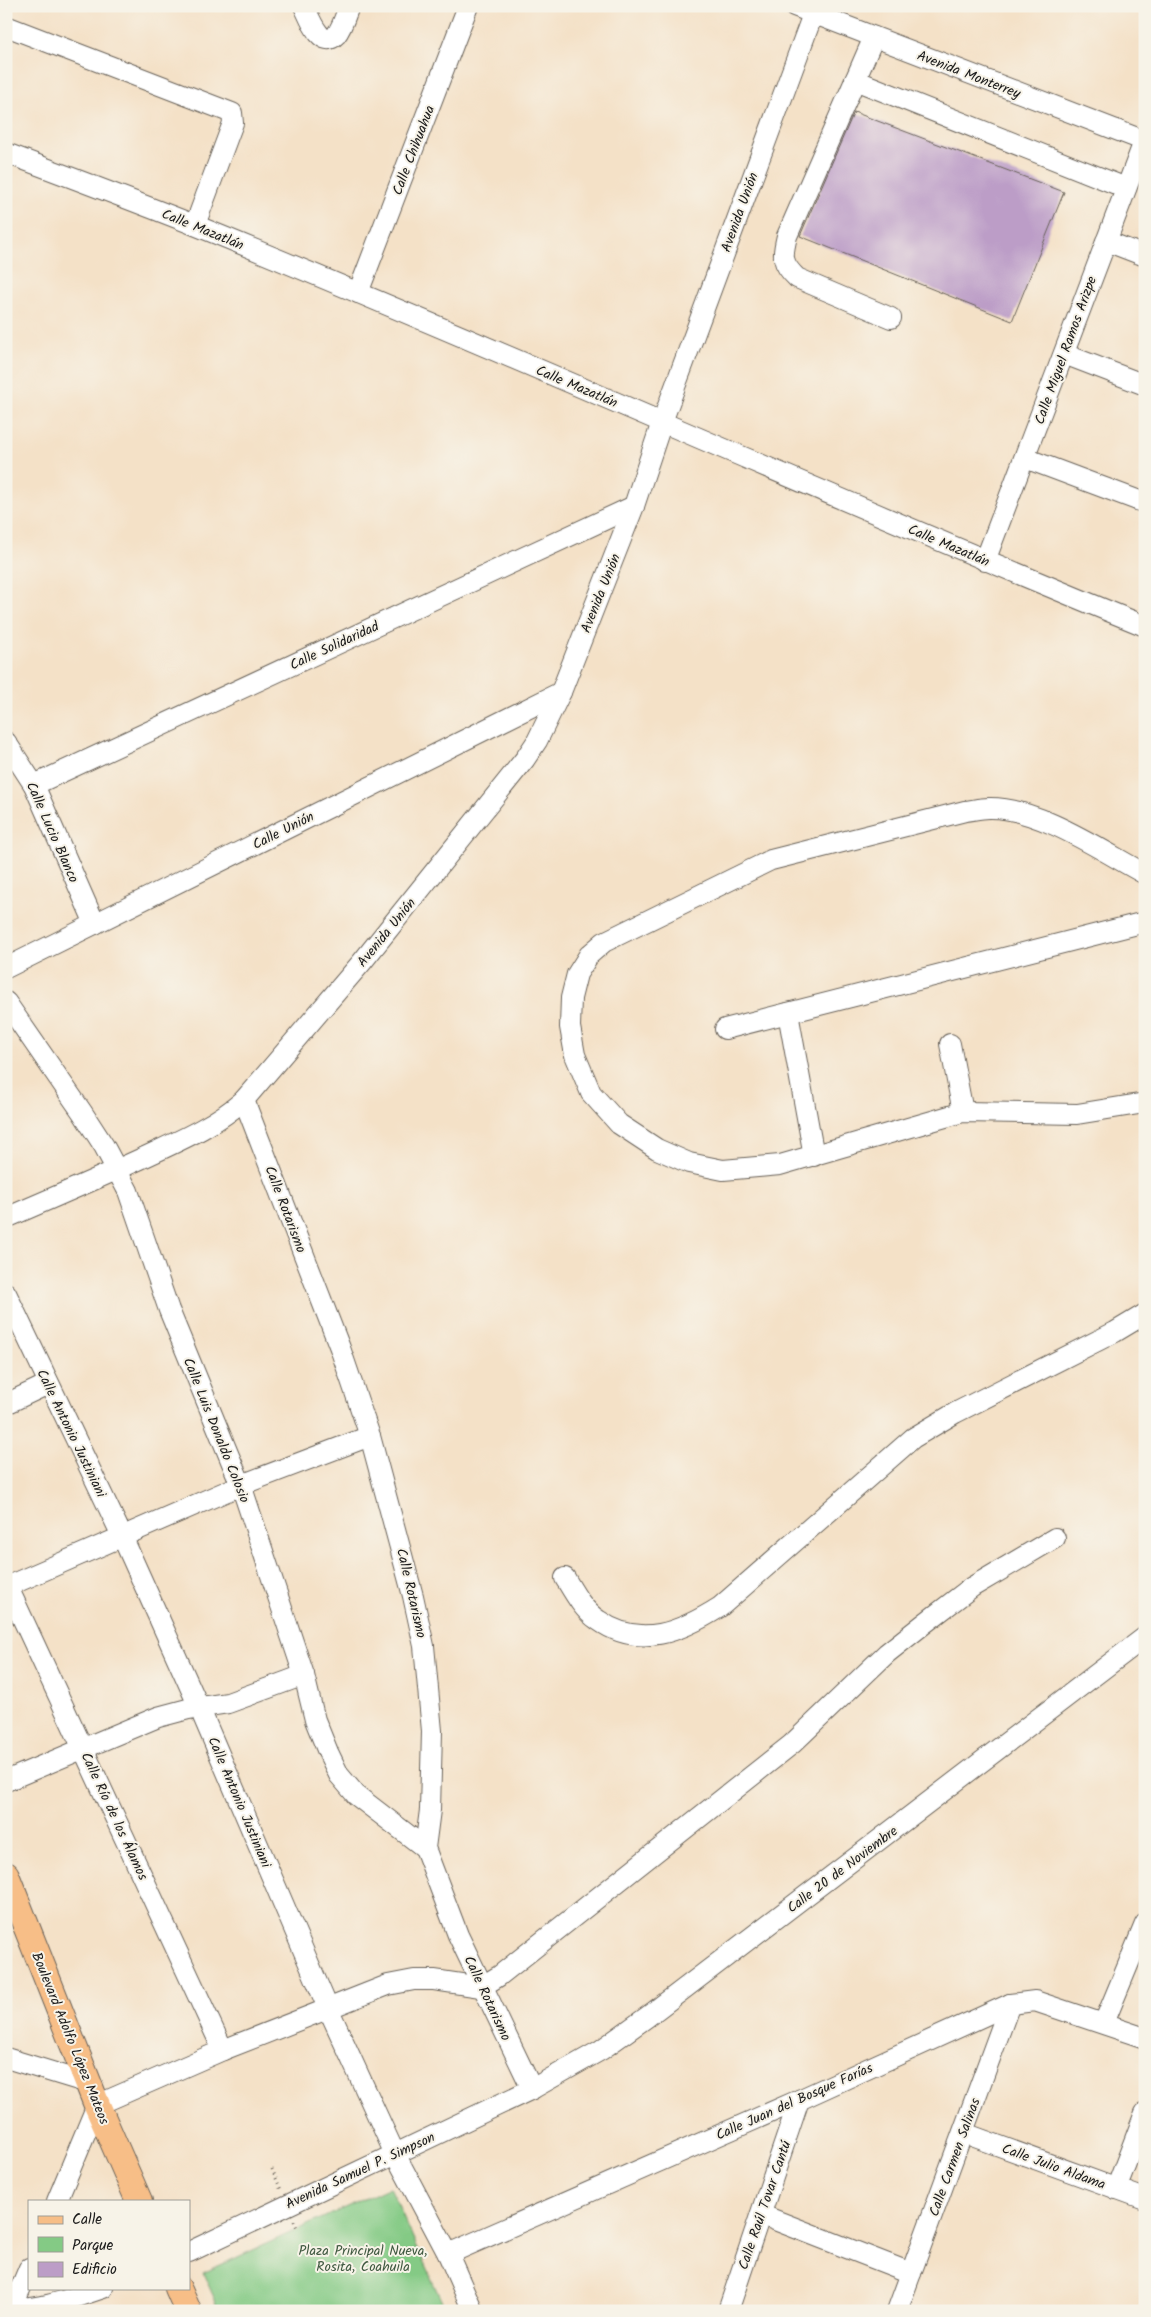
<svg xmlns="http://www.w3.org/2000/svg" width="1151" height="2317" font-family="Kalam,sans-serif">
	<style>
		.green { fill: #84ca85; stroke: #507350 }
		.building { fill: #bc9dc7 }
		.lines { fill: none; stroke-linecap: round; stroke-linejoin: round }
		.minor-casing { stroke: #686158; stroke-width: 22 }
		.major-casing { stroke: #686158; stroke-width: 28 }
		.path { stroke: #686158; stroke-width: 3; stroke-dasharray: 1 4; stroke-linecap: butt }
		.minor { stroke: #fff; stroke-width: 20 }
		.major { stroke: #f7be87; stroke-width: 26 }
		.labels { text-anchor: middle; stroke-width: 4; stroke-linejoin: round; paint-order: stroke }
		.street-label { font-size: 14px; fill: #1c1c1c; stroke: #f7f3e8 }
		.park-label { font-size: 14px; fill: #405941; stroke: #f7f3e8 }
	</style>
	<rect width="100%" height="100%" fill="#f7f3e8"/>
	<filter id="ink" filterUnits="userSpaceOnUse"><feTurbulence type="fractalNoise" baseFrequency=".02" numOctaves="2"/><feDisplacementMap in="SourceGraphic" scale="10" xChannelSelector="R" yChannelSelector="G"/><feConvolveMatrix kernelMatrix="1 2 1 2 8 2 1 2 1" color-interpolation-filters="sRGB"/></filter>
	<filter id="wash" filterUnits="userSpaceOnUse"><feTurbulence type="fractalNoise" baseFrequency=".0096" numOctaves="4" result="noise"/><feDisplacementMap in="SourceGraphic" scale="20" xChannelSelector="R" yChannelSelector="G"/><feGaussianBlur stdDeviation="1.12" result="paint"/><feColorMatrix in="noise" values="0 0 0 0 0 0 0 0 0 0 0 0 0 0 0 0 0 1.4 0 .05"/><feComposite in="paint" operator="in"/></filter>
	<g filter="url(#wash)">
		<rect width="100%" height="100%" fill="#f4e1c7"/>
		<!-- green -->
		<polygon class="green" points="390,2187 446,2311 220,2311 203,2273"/>
		<g id="blocks">
			<!-- building -->
			<polygon class="building" points="854,112 1064,192 1012,321 800,236"/>
		</g>
	</g>
	<g filter="url(#ink)">
		<use href="#blocks" fill-opacity="0" stroke="#686158" stroke-width="1"/>
		<g class="lines">
			<!-- minor casing -->
			<g class="minor-casing">
				<g id="minor">
					<path d="M304 6C309 16 321 51 336 35 342 28 346 14 349 6"/>
					<polyline points="794,6 1145,141"/>
					<polyline points="6,26 232,113 233,123 195,225"/>
					<path d="M874 37 787 236C782 256 781 263 797 278L891 318"/>
					<polyline points="855,80 1126,188"/>
					<path d="M6 153C70 177 134 201 197 226 515 355 827 497 1145 626"/>
					<polyline points="1106,241 1145,256"/>
					<polyline points="358,293 468,6"/>
					<polyline points="1064,354 1145,385"/>
					<polyline points="1025,458 1145,503"/>
					<polyline points="985,561 1145,139"/>
					<polyline points="6,742 34,785 95,924"/>
					<polyline points="34,785 634,506"/>
					<path d="M1145 874C1102 851 1038 807 989 808 981 808 973 810 965 811L771 860 604 942 589 955 577 974 571 998 570 1027 575 1055 591 1093 619 1124 657 1149 689 1163 723 1170 780 1165 963 1112 1077 1114 1145 1103"/>
					<polyline points="6,968 561,692"/>
					<polyline points="6,1002 82,1112 104,1146 128,1191 169,1310 241,1485 304,1675 315,1720 328,1752 339,1775 356,1795 425,1848"/>
					<polyline points="788,1013 814,1156"/>
					<polyline points="725,1029 1145,922"/>
					<polyline points="950,1044 963,1112"/>
					<polyline points="244,1100 340,1348 370,1436 413,1596 424,1646 432,1731 430,1810 425,1848 458,1935 532,2089"/>
					<path d="M6 1218C54 1197 102 1177 149 1155 183 1139 215 1125 244 1100L362 962 525 759 537 741 561 692 634 506 662 422 816 6"/>
					<polyline points="6,1293 122,1536 199,1707 328,2008 395,2154 448,2254 473,2311"/>
					<polyline points="6,1404 48,1384"/>
					<path d="M565 1578C574 1593 583 1610 598 1620 640 1650 682 1631 720 1607L913 1438 955 1413 1115 1332 1145 1314"/>
					<polyline points="6,1583 223,2050"/>
					<polyline points="8,1586 241,1485 370,1436"/>
					<polyline points="6,1781 158,1717 188,1709 228,1703 304,1675"/>
					<polyline points="1104,2023 1145,1924"/>
					<polyline points="6,2058 88,2083"/>
					<polyline points="964,2133 1145,2199"/>
					<polyline points="1116,2189 1145,2113"/>
					<polyline points="57,2201 97,2105 223,2050 388,1985 414,1980 434,1980 481,1987 499,1976 792,1744 887,1653 925,1623 972,1587 1055,1538"/>
					<polyline points="762,2215 911,2273"/>
					<polyline points="189,2252 532,2089 601,2050 647,2017 1145,1637"/>
					<polyline points="448,2254 799,2100 1010,2004 1035,2001 1145,2038"/>
					<path d="M6 2307C31 2314 79 2296 103 2288"/>
					<polyline points="11,2311 29,2268"/>
					<polyline points="728,2311 799,2100"/>
					<polyline points="897,2311 1010,2004"/>
				</g>
			</g>
			<!-- major casing -->
			<g class="major-casing">
				<g id="major">
					<polyline points="6,1875 97,2105 139,2201"/>
					<polyline points="178,2288 188,2311"/>
				</g>
			</g>
			<!-- path -->
			<g class="path">
				<polyline points="272,2169 281,2190"/>
				<polyline points="294,2221 298,2230"/>
			</g>
			<!-- minor -->
			<use href="#minor" class="minor"/>
			<!-- major -->
			<use href="#major" class="major"/>
		</g>
	</g>
	<g class="labels">
		<!-- street labels -->
		<g class="street-label">
			<text transform="translate(969 74) rotate(21)" y="5">Avenida Monterrey</text>
			<text transform="translate(413 150) rotate(-69)" y="5">Calle Chihuahua</text>
			<text transform="translate(739 212) rotate(-70)" y="5">Avenida Unión</text>
			<text transform="translate(203 229) rotate(22)" y="5">Calle Mazatlán</text>
			<text transform="translate(1065 350) rotate(-70)" y="5">Calle Miguel Ramos Arizpe</text>
			<text transform="translate(577 386) rotate(23)" y="5">Calle Mazatlán</text>
			<text transform="translate(949 545) rotate(23)" y="5">Calle Mazatlán</text>
			<text transform="translate(600 593) rotate(-68)" y="5">Avenida Unión</text>
			<text transform="translate(334 645) rotate(-25)" y="5">Calle Solidaridad</text>
			<text transform="translate(283 830) rotate(-27)" y="5">Calle Unión</text>
			<text transform="translate(53 832) rotate(66)" y="5">Calle Lucio Blanco</text>
			<text transform="translate(386 932) rotate(-51)" y="5">Avenida Unión</text>
			<text transform="translate(286 1209) rotate(69)" y="5">Calle Rotarismo</text>
			<text transform="translate(217 1430) rotate(68)" y="5">Calle Luis Donaldo Colosio</text>
			<text transform="translate(72 1433) rotate(64)" y="5">Calle Antonio Justiniani</text>
			<text transform="translate(412 1593) rotate(77)" y="5">Calle Rotarismo</text>
			<text transform="translate(240 1802) rotate(67)" y="5">Calle Antonio Justiniani</text>
			<text transform="translate(115 1816) rotate(65)" y="5">Calle Río de los Álamos</text>
			<text transform="translate(842 1869) rotate(-37)" y="5">Calle 20 de Noviembre</text>
			<text transform="translate(488 1998) rotate(65)" y="5">Calle Rotarismo</text>
			<text transform="translate(71 2038) rotate(68)" y="5">Boulevard Adolfo López Mateos</text>
			<text transform="translate(794 2101) rotate(-24)" y="5">Calle Juan del Bosque Farías</text>
			<text transform="translate(954 2157) rotate(-70)" y="5">Calle Carmen Salinas</text>
			<text transform="translate(1054 2166) rotate(20)" y="5">Calle Julio Aldama</text>
			<text transform="translate(360 2170) rotate(-25)" y="5">Avenida Samuel P. Simpson</text>
			<text transform="translate(764 2205) rotate(-71)" y="5">Calle Raúl Tovar Cantú</text>
		</g>
		<!-- park labels -->
		<g class="park-label">
			<text x="363" y="2255">Plaza Principal Nueva,<tspan x="363" dy="16">Rosita, Coahuila</tspan></text>
		</g>
	</g>
	<!-- margin -->
	<rect width="1151" height="2317" fill="none" stroke="#f7f3e8" stroke-width="25"/>
	<!-- legend -->
	<rect x="28" y="2200" width="162" height="90" fill="#f7f3e8" stroke="#9f9d96"/>
	<rect x="38" y="2216" width="25" height="8" fill="#f7be87" stroke="#9f9d96"/>
	<text x="72" y="2224" font-size="15" fill="#1c1c1c">Calle</text>
	<rect x="38" y="2237" width="25" height="15" fill="#84ca85" stroke="#9f9d96"/>
	<text x="72" y="2250" font-size="15" fill="#1c1c1c">Parque</text>
	<rect x="38" y="2262" width="25" height="15" fill="#bc9dc7" stroke="#9f9d96"/>
	<text x="72" y="2274" font-size="15" fill="#1c1c1c">Edificio</text>
</svg>
